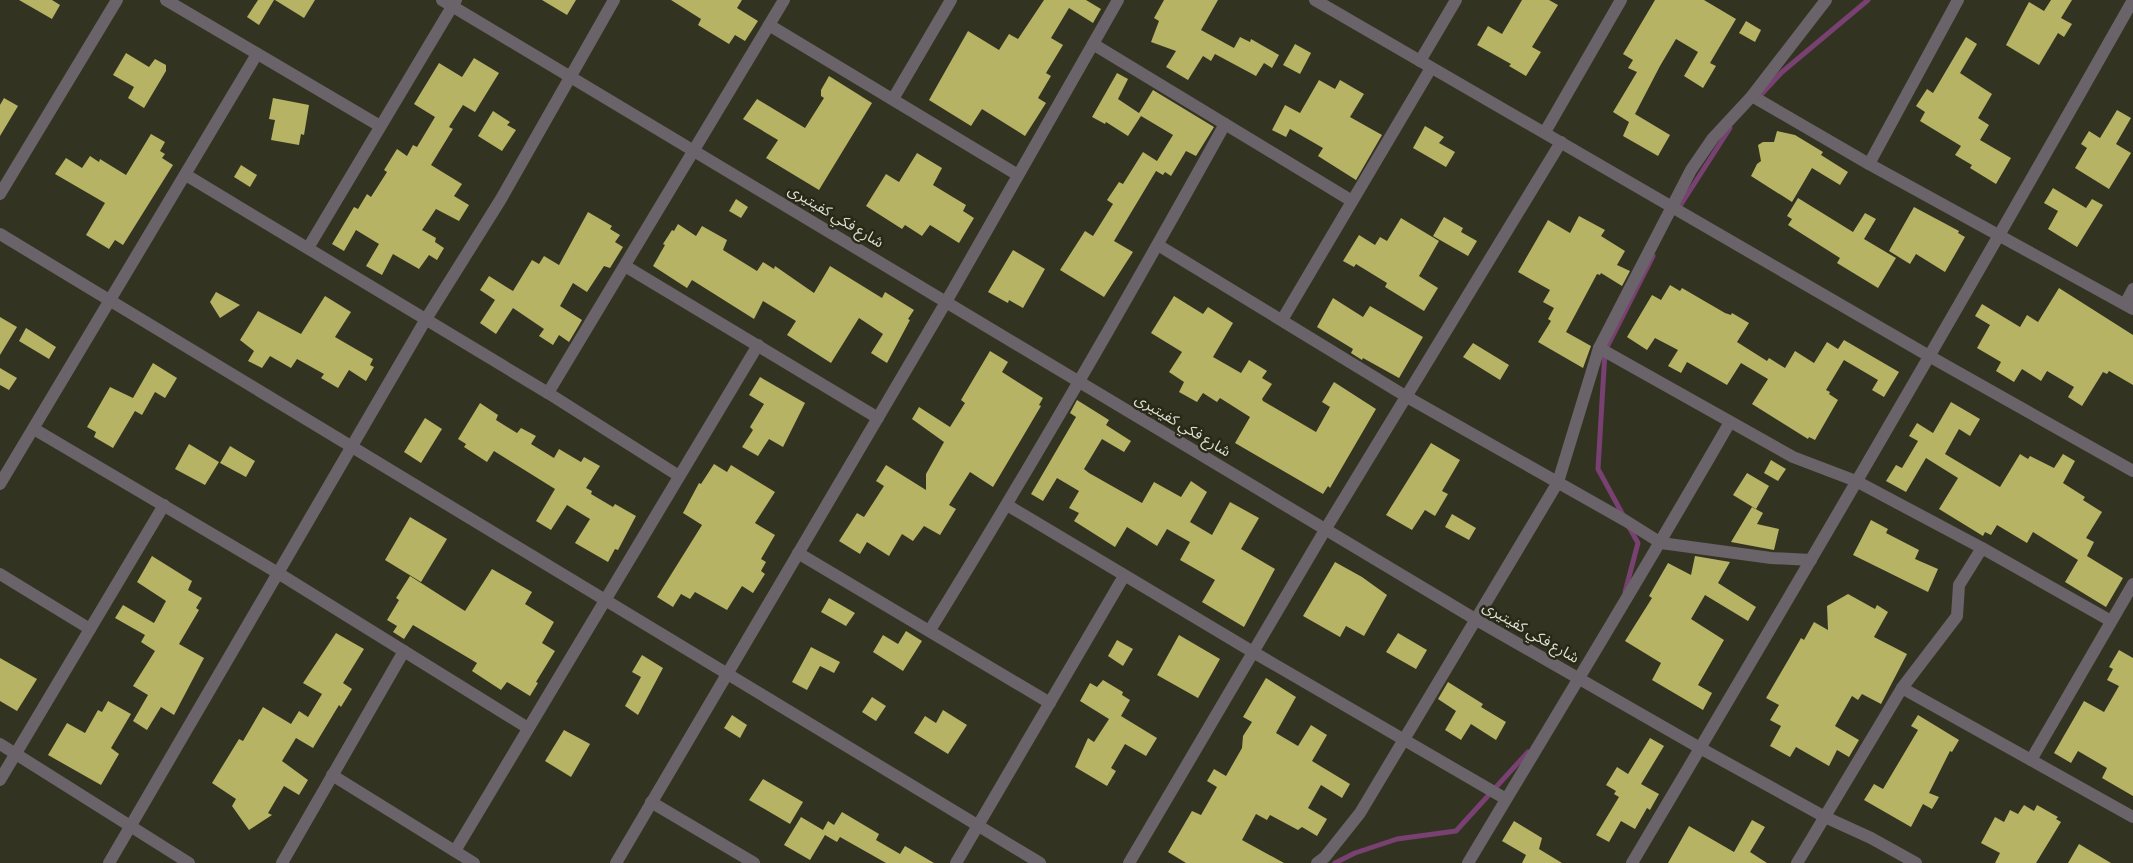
<svg xmlns="http://www.w3.org/2000/svg" width="2133" height="863" font-family="Manrope,'Noto Sans Arabic',sans-serif">
	<style>
		.lines { fill: none; stroke-linecap: round; stroke-linejoin: round }
		.stream { stroke: #784172; stroke-width: 5 }
		.building { fill: #b6b364 }
		.minor { stroke: #6a6369; stroke-width: 12 }
		.labels { text-anchor: middle; stroke-width: 5; stroke-linejoin: round; paint-order: stroke }
		.street-label { font-size: 15px; fill: #deded3; stroke: #292918 }
	</style>
	<rect width="100%" height="100%" fill="#332"/>
	<g class="lines">
		<!-- stream -->
		<g class="stream">
			<polyline points="1758,98 1782,72 1868,0"/>
			<polyline points="1678,209 1730,128"/>
			<polyline points="1623,515 1598,469 1605,351 1653,256"/>
			<polyline points="1625,592 1638,543 1629,527"/>
			<polyline points="1335,863 1355,853 1397,839 1456,831 1528,752"/>
		</g>
	</g>
	<!-- building -->
	<g class="building">
		<polygon points="19,0 52,0 60,5 52,19"/>
		<polygon points="258,0 274,0 259,25 247,17"/>
		<polygon points="275,0 315,0 304,18"/>
		<polygon points="542,0 576,0 567,15"/>
		<polygon points="671,0 742,0 737,8 758,21 745,41 735,35 729,44 698,25 701,19"/>
		<polygon points="1044,0 1086,0 1101,9 1093,23 1069,8 1051,38 1063,45 1046,73 1051,76 1038,98 1046,103 1025,136 982,109 971,126 929,100 968,31 999,50 1009,34 1018,39"/>
		<polygon points="1164,0 1218,0 1201,30 1234,48 1240,37 1250,42 1251,39 1279,55 1272,68 1264,63 1256,76 1215,54 1211,61 1203,56 1188,80 1166,67 1176,51 1151,42 1159,21 1154,18"/>
		<polygon points="1522,0 1549,0 1558,5 1532,47 1541,52 1526,76 1509,66 1511,64 1477,45 1488,26 1502,34"/>
		<polygon points="1655,0 1704,0 1736,19 1710,63 1716,66 1703,88 1684,76 1698,52 1676,39 1660,66 1635,114 1670,135 1658,156 1623,136 1629,122 1613,112 1637,72 1628,68 1633,60 1623,54"/>
		<polygon points="2051,0 2072,0 2061,18 2072,24 2064,37 2058,33 2039,65 2006,45 2029,2 2044,11"/>
		<polygon points="1746,21 1761,30 1755,42 1739,33"/>
		<polygon points="1966,37 1977,44 1960,73 1992,94 1978,118 1989,125 1980,140 2011,158 1996,184 1970,168 1972,165 1955,155 1961,146 1920,121 1925,112 1916,106 1927,89 1933,93"/>
		<polygon points="1295,44 1311,53 1300,74 1283,65"/>
		<polygon points="126,53 149,67 155,59 166,65 166,71 144,108 128,98 134,87 113,75"/>
		<polygon points="474,58 499,73 475,112 463,105 449,127 453,129 431,165 462,184 454,196 469,205 459,221 436,209 422,230 436,238 435,242 444,248 437,260 429,255 419,269 393,254 382,275 366,266 379,244 356,230 344,251 332,244 354,207 358,209 367,194 371,197 387,172 384,170 397,149 407,156 413,145 417,147 435,117 414,104 439,63 462,77"/>
		<polygon points="1117,73 1128,79 1118,99 1139,113 1153,90 1214,127 1196,156 1186,151 1171,176 1165,172 1163,175 1156,171 1114,241 1133,252 1104,297 1060,270 1085,231 1093,236 1113,204 1107,200 1119,182 1123,184 1143,152 1157,161 1173,135 1141,116 1128,136 1106,122 1105,124 1092,117"/>
		<polygon points="829,76 872,103 819,190 766,158 778,140 743,119 757,99 805,128 824,98 821,96 821,90"/>
		<polygon points="1319,80 1335,89 1340,80 1364,94 1350,117 1382,135 1356,180 1318,156 1323,148 1290,129 1286,137 1272,130 1285,105 1300,113"/>
		<polygon points="4,98 18,106 0,136 0,105"/>
		<polygon points="273,98 309,105 304,135 301,134 299,145 271,140 275,120 269,119"/>
		<polygon points="2117,110 2131,118 2116,144 2131,153 2109,189 2075,168 2087,148 2081,144 2089,131 2100,138"/>
		<polygon points="493,111 510,122 507,125 516,130 502,151 478,136"/>
		<polygon points="1425,126 1444,137 1439,143 1455,152 1446,167 1413,148"/>
		<polygon points="1777,131 1795,135 1823,152 1821,155 1848,172 1840,185 1812,168 1792,202 1751,176 1757,164 1761,161 1758,145 1763,142 1774,142"/>
		<polygon points="151,134 165,142 160,151 165,154 162,158 173,165 123,245 115,240 109,249 86,235 105,203 55,174 66,158 82,168 90,156 99,162 100,159 126,175"/>
		<polygon points="917,153 942,168 933,185 966,205 963,211 974,218 959,243 930,225 922,236 905,225 902,229 866,206 886,174 899,182"/>
		<polygon points="241,165 257,175 250,187 234,177"/>
		<polygon points="2053,188 2086,208 2092,199 2103,205 2077,247 2048,229 2058,211 2044,203"/>
		<polygon points="1798,198 1853,232 1865,213 1876,219 1864,239 1896,258 1878,288 1837,263 1840,258 1788,225 1792,219 1787,216"/>
		<polygon points="736,199 748,207 741,218 729,211"/>
		<polygon points="1914,207 1959,231 1958,233 1965,237 1945,272 1916,254 1910,264 1889,251"/>
		<polygon points="588,212 612,226 610,229 620,235 615,242 623,247 610,268 604,266 587,292 573,283 560,306 582,320 569,342 559,335 553,345 539,336 544,329 513,308 496,334 480,323 495,300 480,290 489,276 513,291 532,260 539,264 544,256 559,265"/>
		<polygon points="1579,216 1605,230 1601,236 1625,251 1617,265 1630,271 1622,286 1601,273 1600,275 1597,274 1566,332 1591,346 1583,368 1538,342 1551,321 1548,319 1554,308 1543,302 1550,290 1518,272 1548,220 1570,233"/>
		<polygon points="1444,217 1463,228 1461,232 1477,241 1468,256 1433,236"/>
		<polygon points="1401,218 1439,241 1419,276 1438,288 1424,311 1385,287 1387,283 1356,264 1354,267 1343,261 1359,235 1375,245 1380,237 1387,241"/>
		<polygon points="678,224 696,236 702,226 727,240 723,250 757,271 763,262 774,269 775,266 814,293 830,266 882,298 885,292 914,310 908,319 910,320 887,363 871,353 883,334 859,318 831,363 787,335 796,321 763,301 754,319 692,280 687,288 653,266 665,245 663,244 672,230 674,231"/>
		<polygon points="1013,250 1045,269 1023,308 1009,300 1008,303 988,292"/>
		<polygon points="1670,285 1680,291 1682,288 1725,313 1731,315 1732,313 1749,323 1737,342 1767,361 1769,358 1785,368 1795,351 1814,363 1827,342 1838,349 1844,340 1899,372 1884,397 1872,390 1878,380 1844,360 1826,390 1830,392 1829,394 1838,400 1815,440 1809,437 1808,439 1752,404 1768,379 1741,363 1727,385 1687,362 1681,373 1668,366 1678,350 1655,338 1647,350 1627,337 1652,295 1661,300"/>
		<polygon points="2059,288 2133,335 2133,385 2109,371 2107,374 2103,372 2082,406 2068,397 2074,387 2047,371 2041,381 2022,369 2014,382 1996,371 2001,362 1977,348 1990,325 1975,316 1982,304 2020,327 2027,315 2038,322"/>
		<polygon points="216,292 240,305 220,318 210,302"/>
		<polygon points="325,296 351,312 335,337 373,359 370,365 374,367 366,381 349,370 338,388 321,378 324,374 297,359 291,368 270,356 262,368 248,361 254,351 240,340 258,311 301,334"/>
		<polygon points="1174,296 1203,314 1208,307 1233,323 1213,357 1241,373 1249,360 1267,371 1262,378 1272,384 1262,399 1263,401 1316,432 1330,407 1322,402 1334,382 1376,409 1330,488 1328,486 1323,494 1235,443 1250,417 1220,398 1217,402 1203,393 1197,402 1179,392 1184,382 1169,372 1182,352 1151,333"/>
		<polygon points="1333,298 1363,317 1370,306 1423,337 1399,378 1363,358 1362,360 1351,353 1353,349 1317,327"/>
		<polygon points="0,317 17,327 0,355"/>
		<polygon points="26,328 56,347 49,359 19,341"/>
		<polygon points="1473,343 1509,365 1500,380 1463,357"/>
		<polygon points="990,351 1008,362 1002,372 1043,398 1039,405 1041,406 993,487 970,472 949,505 956,509 940,535 924,526 913,541 902,534 889,556 867,542 860,554 839,541 857,513 864,517 884,486 876,481 886,465 926,490 926,474 944,442 912,419 919,407 950,427 965,403 961,400"/>
		<polygon points="153,363 177,378 165,398 155,392 142,415 135,411 113,448 94,437 96,432 87,427 110,387 133,398"/>
		<polygon points="0,368 17,378 9,390 0,385"/>
		<polygon points="760,377 805,403 783,447 769,439 758,456 742,447 753,430 750,427 764,404 749,395"/>
		<polygon points="1077,400 1109,420 1106,425 1131,441 1124,452 1102,439 1084,469 1089,473 1142,503 1154,482 1181,497 1191,481 1207,492 1190,522 1212,535 1230,502 1259,518 1241,549 1275,569 1244,627 1202,602 1215,580 1180,560 1190,542 1167,529 1157,546 1127,527 1115,547 1074,521 1079,513 1069,508 1079,491 1057,478 1043,501 1031,494 1076,417 1070,413"/>
		<polygon points="1951,402 1980,419 1970,436 1959,429 1945,454 2000,487 2020,454 2028,459 2030,456 2054,468 2063,454 2075,461 2063,483 2085,497 2083,500 2102,512 2086,538 2094,542 2087,556 2123,578 2106,607 2065,582 2078,560 2033,532 2027,543 1997,525 1991,535 1985,532 1983,536 1939,509 1958,478 1926,458 1906,492 1886,481 1896,465 1902,468 1918,441 1909,436 1917,423 1933,433"/>
		<polygon points="480,403 498,415 496,420 517,433 521,428 536,436 531,444 554,458 559,449 581,462 584,457 600,466 586,488 592,491 591,494 613,507 615,504 636,516 618,550 615,549 608,562 575,543 590,519 567,505 551,530 536,521 555,489 494,451 487,462 464,447 466,444 458,439"/>
		<polygon points="425,418 442,429 421,463 404,452"/>
		<polygon points="1431,443 1460,460 1442,491 1448,494 1435,516 1425,510 1412,530 1386,515"/>
		<polygon points="189,444 219,462 205,485 175,469"/>
		<polygon points="230,446 255,461 246,477 220,463"/>
		<polygon points="1771,460 1786,469 1778,481 1764,473"/>
		<polygon points="714,464 727,472 731,465 775,492 755,523 775,535 761,559 766,562 761,571 765,574 753,593 742,586 727,610 695,592 690,599 681,594 673,607 657,597 702,525 683,513 699,483 701,484"/>
		<polygon points="1747,473 1769,486 1756,509 1733,495"/>
		<polygon points="1752,507 1763,513 1757,524 1779,529 1774,550 1731,542"/>
		<polygon points="1452,514 1476,528 1469,540 1445,527"/>
		<polygon points="410,517 447,539 421,582 385,560"/>
		<polygon points="1871,520 1888,529 1886,533 1919,550 1915,559 1938,569 1928,592 1853,555"/>
		<polygon points="152,556 192,581 188,590 202,598 196,608 199,610 179,644 204,658 174,715 161,707 147,730 133,721 148,695 133,686 155,651 141,642 145,635 115,618 123,605 154,623 166,601 137,582"/>
		<polygon points="1695,556 1730,562 1718,583 1756,607 1748,621 1705,595 1691,619 1724,640 1698,685 1712,693 1703,710 1652,680 1661,663 1625,641 1652,598 1649,596 1668,563 1691,575"/>
		<polygon points="1335,562 1362,577 1387,595 1364,636 1346,626 1340,637 1303,616"/>
		<polygon points="492,569 532,592 525,604 554,622 542,643 555,651 536,682 538,683 530,696 507,682 501,690 472,671 477,663 413,625 404,639 393,632 397,626 387,620 399,600 396,598 410,576 465,611"/>
		<polygon points="1848,594 1875,609 1877,605 1888,612 1874,637 1907,654 1881,704 1862,694 1858,700 1852,696 1835,726 1859,740 1849,757 1837,750 1829,766 1796,747 1790,757 1770,746 1781,726 1770,720 1779,705 1766,698 1801,638 1804,640 1814,622 1828,630 1827,606"/>
		<polygon points="829,598 855,613 846,626 821,612"/>
		<polygon points="906,631 922,641 903,671 873,652 883,635 898,644"/>
		<polygon points="336,633 364,649 343,683 352,689 341,707 339,705 313,748 296,738 282,761 308,780 299,795 284,786 268,813 272,815 249,830 232,806 236,799 212,783 239,739 243,741 263,707 291,724 299,711 308,717 322,694 303,683"/>
		<polygon points="1398,633 1427,650 1416,669 1386,652"/>
		<polygon points="1179,635 1220,659 1198,698 1157,675"/>
		<polygon points="1117,640 1133,649 1123,666 1108,656"/>
		<polygon points="811,647 840,662 834,673 820,666 807,690 792,682"/>
		<polygon points="2119,650 2133,658 2133,796 2102,778 2107,768 2078,751 2071,763 2054,753 2084,701 2104,712 2119,686 2107,680 2113,669 2109,667"/>
		<polygon points="642,655 663,668 638,715 625,706 641,677 632,672"/>
		<polygon points="0,658 37,679 17,711 0,701"/>
		<polygon points="1266,678 1296,697 1276,733 1298,746 1311,725 1327,735 1312,761 1350,784 1342,798 1321,785 1308,808 1327,819 1317,836 1302,827 1298,830 1270,815 1267,820 1256,814 1242,840 1284,863 1186,863 1168,852 1192,811 1201,815 1217,787 1207,781 1214,769 1226,776 1242,748 1243,736 1252,722 1243,717"/>
		<polygon points="1103,680 1123,692 1122,695 1130,700 1121,716 1157,738 1146,756 1125,744 1111,768 1116,771 1107,786 1075,767 1088,738 1094,742 1109,719 1080,701 1090,683 1097,687"/>
		<polygon points="1448,682 1483,704 1481,707 1506,722 1496,740 1471,724 1461,740 1445,730 1456,711 1438,699"/>
		<polygon points="872,697 886,706 876,721 862,712"/>
		<polygon points="108,701 131,714 111,748 119,754 101,785 48,755 67,723 85,733 98,710 102,712"/>
		<polygon points="943,710 967,725 948,754 914,733 925,716 936,723"/>
		<polygon points="732,715 747,725 740,738 724,728"/>
		<polygon points="1918,715 1959,740 1952,752 1950,751 1929,793 1939,797 1932,809 1923,804 1911,827 1864,800 1874,784 1883,789 1918,730 1911,726"/>
		<polygon points="564,730 590,744 571,777 545,761"/>
		<polygon points="1650,738 1664,746 1641,784 1659,794 1650,810 1647,808 1635,829 1621,821 1609,842 1596,835 1619,797 1614,794 1616,791 1606,785 1617,767 1628,774"/>
		<polygon points="763,779 803,802 790,824 749,800"/>
		<polygon points="2024,805 2034,811 2037,805 2058,817 2056,819 2061,822 2036,863 1995,863 2000,853 1981,843 1995,817 2004,822 2010,810 2018,814"/>
		<polygon points="842,812 879,834 876,840 900,854 905,846 934,863 886,863 840,837 837,842 825,835 810,860 784,845 801,817 823,830 828,821 834,825"/>
		<polygon points="1752,820 1765,827 1750,852 1767,863 1668,863 1689,826 1734,852"/>
		<polygon points="1514,821 1542,838 1539,849 1562,863 1522,863 1526,855 1502,841"/>
		<polygon points="2079,844 2111,863 2068,863"/>
	</g>
	<g class="lines">
		<!-- minor -->
		<g class="minor">
			<polyline points="166,0 380,126"/>
			<polyline points="442,0 1475,619 1700,748 1825,817 1871,838 1916,863"/>
			<polyline points="1315,0 1929,356 2133,471"/>
			<polyline points="769,25 1018,175"/>
			<polyline points="1093,44 1352,201"/>
			<polyline points="1420,61 1456,0"/>
			<polyline points="1752,96 1869,164 2133,309"/>
			<polyline points="893,99 951,0"/>
			<polyline points="1545,132 1621,0"/>
			<polyline points="1869,164 1958,0"/>
			<polyline points="186,175 548,393 679,476"/>
			<polyline points="0,194 117,0"/>
			<polyline points="0,234 1040,863"/>
			<polyline points="1158,245 1407,397 1626,521 1661,543 1771,558 1811,560"/>
			<polyline points="308,248 456,0"/>
			<polyline points="625,266 878,418"/>
			<polyline points="2125,304 2133,289"/>
			<polyline points="1282,320 1431,68"/>
			<polyline points="1599,348 1793,457 1856,481 1982,548 2111,621"/>
			<polyline points="548,393 784,0"/>
			<polyline points="34,429 278,573 528,728"/>
			<polyline points="0,484 257,54"/>
			<polyline points="1007,505 1253,652 1506,799"/>
			<polyline points="798,553 1050,703"/>
			<polyline points="0,574 90,629"/>
			<path d="M930 630C1033 464 1130 295 1225 124"/>
			<polyline points="1902,688 2133,817"/>
			<polyline points="0,744 189,863"/>
			<polyline points="2031,760 2133,584"/>
			<polyline points="332,775 474,863"/>
			<polyline points="0,780 164,505"/>
			<polyline points="651,802 754,863"/>
			<polyline points="455,851 758,345"/>
			<polyline points="109,863 426,319 501,199 614,0"/>
			<polyline points="282,863 404,651"/>
			<polyline points="616,863 946,302 1118,0"/>
			<polyline points="956,863 1124,576"/>
			<polyline points="1129,863 1325,530 1561,142"/>
			<polyline points="1317,863 1325,857 1360,813 1558,482 1599,348 1691,170 1713,138 1752,96 1826,0"/>
			<path d="M1468 863C1556 716 1645 570 1730 422"/>
			<path d="M1632 863C1802 577 1969 290 2133 0"/>
			<polyline points="1797,863 1902,688 1957,616 1959,585 1982,548"/>
		</g>
	</g>
	<g class="labels">
		<!-- street labels -->
		<g class="street-label">
			<text transform="translate(836 216) rotate(31)" y="5">شارع فكي كفيتيرى</text>
			<text transform="translate(1183 425) rotate(31)" y="5">شارع فكي كفيتيرى</text>
			<text transform="translate(1531 632) rotate(30)" y="5">شارع فكي كفيتيرى</text>
		</g>
	</g>
</svg>
